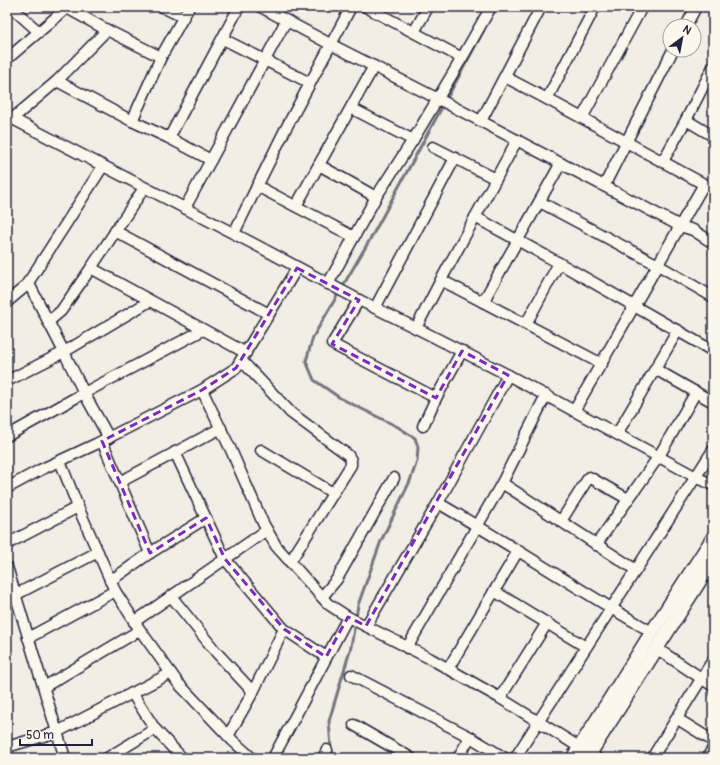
<svg xmlns="http://www.w3.org/2000/svg" width="720" height="765" font-family="Pangolin,sans-serif">
	<style>
		.lines { fill: none; stroke-linecap: round; stroke-linejoin: round }
		.stream { stroke: #76747f; stroke-width: 3 }
		.minor-casing { stroke: #22223b; stroke-width: 13 }
		.tertiary-casing { stroke: #22223b; stroke-width: 16 }
		.minor { stroke: #fbf7ec; stroke-width: 10 }
		.tertiary { stroke: #fbf7ec; stroke-width: 13 }
		.marked { fill: none; stroke: #7b2cbf; stroke-width: 3; stroke-dasharray: 8 5; stroke-linejoin: round }
	</style>
	<rect width="100%" height="100%" fill="#f2eee5"/>
	<filter id="ink" filterUnits="userSpaceOnUse"><feTurbulence type="fractalNoise" baseFrequency=".025" numOctaves="2"/><feDisplacementMap in="SourceGraphic" scale="8" xChannelSelector="R" yChannelSelector="G"/><feConvolveMatrix kernelMatrix="1 2 1 2 8 2 1 2 1" color-interpolation-filters="sRGB"/></filter>
	<g filter="url(#ink)">
		<g class="lines">
			<!-- stream -->
			<polyline class="stream" points="334,758 331,748 329,721 351,647 358,605 381,541 410,481 417,461 418,447 415,438 398,427 340,398 314,380 306,361 313,337 372,236 484,30"/>
			<!-- minor casing -->
			<g class="minor-casing">
				<g id="minor">
					<polyline points="11,7 39,32"/>
					<polyline points="162,7 183,17"/>
					<polyline points="261,7 330,44 450,105 680,226 693,230 713,243"/>
					<polyline points="366,7 462,58 491,7"/>
					<polyline points="595,7 547,99 713,189"/>
					<polyline points="67,8 107,30"/>
					<polyline points="686,26 696,7"/>
					<polyline points="414,32 428,7"/>
					<polyline points="223,39 310,83"/>
					<polyline points="7,59 68,7"/>
					<polyline points="505,77 547,99"/>
					<polyline points="57,81 107,30 161,57 189,7"/>
					<polyline points="351,108 413,140"/>
					<polyline points="7,116 254,244 359,300 426,333 508,375 696,477 713,485"/>
					<polyline points="582,118 642,7"/>
					<polyline points="12,119 57,81 132,121 169,138 211,160"/>
					<polyline points="686,120 713,67"/>
					<polyline points="132,121 161,57"/>
					<polyline points="481,121 541,7"/>
					<polyline points="169,138 239,7"/>
					<polyline points="433,147 496,179"/>
					<polyline points="663,161 686,120 713,136"/>
					<polyline points="319,165 376,197"/>
					<polyline points="257,186 354,237"/>
					<polyline points="604,186 673,50"/>
					<polyline points="144,188 91,268 246,353"/>
					<polyline points="540,202 658,265 713,297"/>
					<polyline points="296,206 374,66"/>
					<polyline points="185,208 286,21"/>
					<polyline points="475,217 559,263 713,351"/>
					<polyline points="115,231 269,314"/>
					<polyline points="234,233 285,130 351,7"/>
					<polyline points="441,280 602,364"/>
					<polyline points="328,284 376,197 413,140 462,58"/>
					<polyline points="359,300 332,344 436,398 462,351"/>
					<polyline points="7,302 26,286 103,166"/>
					<polyline points="483,302 561,163"/>
					<polyline points="375,308 455,158"/>
					<polyline points="48,322 61,311 91,268"/>
					<polyline points="526,324 559,263"/>
					<polyline points="416,328 441,280 517,140"/>
					<polyline points="241,360 291,413 348,455 351,460 351,465 290,562"/>
					<polyline points="655,369 713,402"/>
					<polyline points="7,381 64,352 28,282"/>
					<polyline points="202,390 231,450 263,523 276,546 328,604 348,617 431,659 500,698 597,758"/>
					<polyline points="574,411 704,184"/>
					<polyline points="423,426 436,398"/>
					<polyline points="617,434 678,330"/>
					<polyline points="7,436 84,393 64,352 150,301"/>
					<polyline points="109,438 84,393 203,330"/>
					<polyline points="102,441 150,553"/>
					<polyline points="261,450 333,493"/>
					<polyline points="175,452 225,559 284,629 326,657"/>
					<polyline points="60,461 78,507 115,591 140,630 178,683 233,741 252,758"/>
					<polyline points="120,482 221,428"/>
					<polyline points="502,483 636,570"/>
					<polyline points="7,488 40,470 96,444 202,390 236,368 297,268"/>
					<path d="M438 503C510 544 580 591 652 632"/>
					<polyline points="561,521 589,477 628,499"/>
					<polyline points="7,544 78,507"/>
					<polyline points="596,545 659,456 696,392"/>
					<polyline points="7,567 57,732 171,673"/>
					<polyline points="110,581 150,553 206,518"/>
					<polyline points="494,591 586,647"/>
					<polyline points="15,595 98,552"/>
					<polyline points="171,596 216,652 253,692"/>
					<polyline points="322,597 337,579 394,478"/>
					<polyline points="134,622 267,530"/>
					<polyline points="366,626 438,503 508,375"/>
					<polyline points="28,638 115,591"/>
					<polyline points="407,648 502,483 546,395"/>
					<polyline points="656,648 713,686"/>
					<polyline points="448,669 518,551"/>
					<polyline points="351,675 470,737 505,758"/>
					<polyline points="44,687 140,630"/>
					<polyline points="132,693 155,729 182,758"/>
					<polyline points="500,698 547,623"/>
					<polyline points="676,718 713,741"/>
					<polyline points="354,725 411,758"/>
					<polyline points="228,736 253,692 284,629"/>
					<polyline points="7,747 57,732 65,758"/>
					<polyline points="107,758 155,729"/>
					<polyline points="273,758 348,617"/>
					<polyline points="323,758 327,750"/>
					<polyline points="458,758 470,737"/>
					<polyline points="515,758 713,450"/>
					<polyline points="652,758 713,660"/>
					<polyline points="707,758 713,748"/>
				</g>
			</g>
			<!-- tertiary casing -->
			<g class="tertiary-casing">
				<g id="tertiary">
					<polyline points="573,758 652,632 713,538"/>
					<polyline points="587,758 713,560"/>
				</g>
			</g>
			<!-- minor -->
			<use href="#minor" class="minor"/>
			<!-- tertiary -->
			<use href="#tertiary" class="tertiary"/>
		</g>
	</g>
	<!-- marked area -->
	<path class="marked" d="M297 268 359 300 332 344 436 398 462 351 508 375 366 626 348 617 326 657 284 629 225 559 206 518 150 553 102 441 202 390 236 368Z"/>
	<!-- margin -->
	<rect width="720" height="765" fill="none" stroke="#fbf7ec" stroke-width="24"/>
	<rect x="12" y="12" width="696" height="741" fill="none" stroke="#22223b" stroke-width="1.5" filter="url(#ink)"/>
	<!-- north arrow -->
	<g transform="translate(682 38) rotate(32)"><circle r="19" fill="#fbf7ec" stroke="#a4a2a5"/>
	<path d="M0-3L7 15L0 10L-7 15Z" fill="#22223b"/>
	<text y="-6" font-size="11" font-weight="bold" text-anchor="middle" fill="#22223b">N</text>
	</g>
	<!-- scale -->
	<path d="M20 739v6h72v-6" fill="none" stroke="#22223b" stroke-width="2"/>
	<text x="26" y="739" font-size="12" fill="#22223b" stroke="#fbf7ec" stroke-width="3" paint-order="stroke">50 m</text>
</svg>
